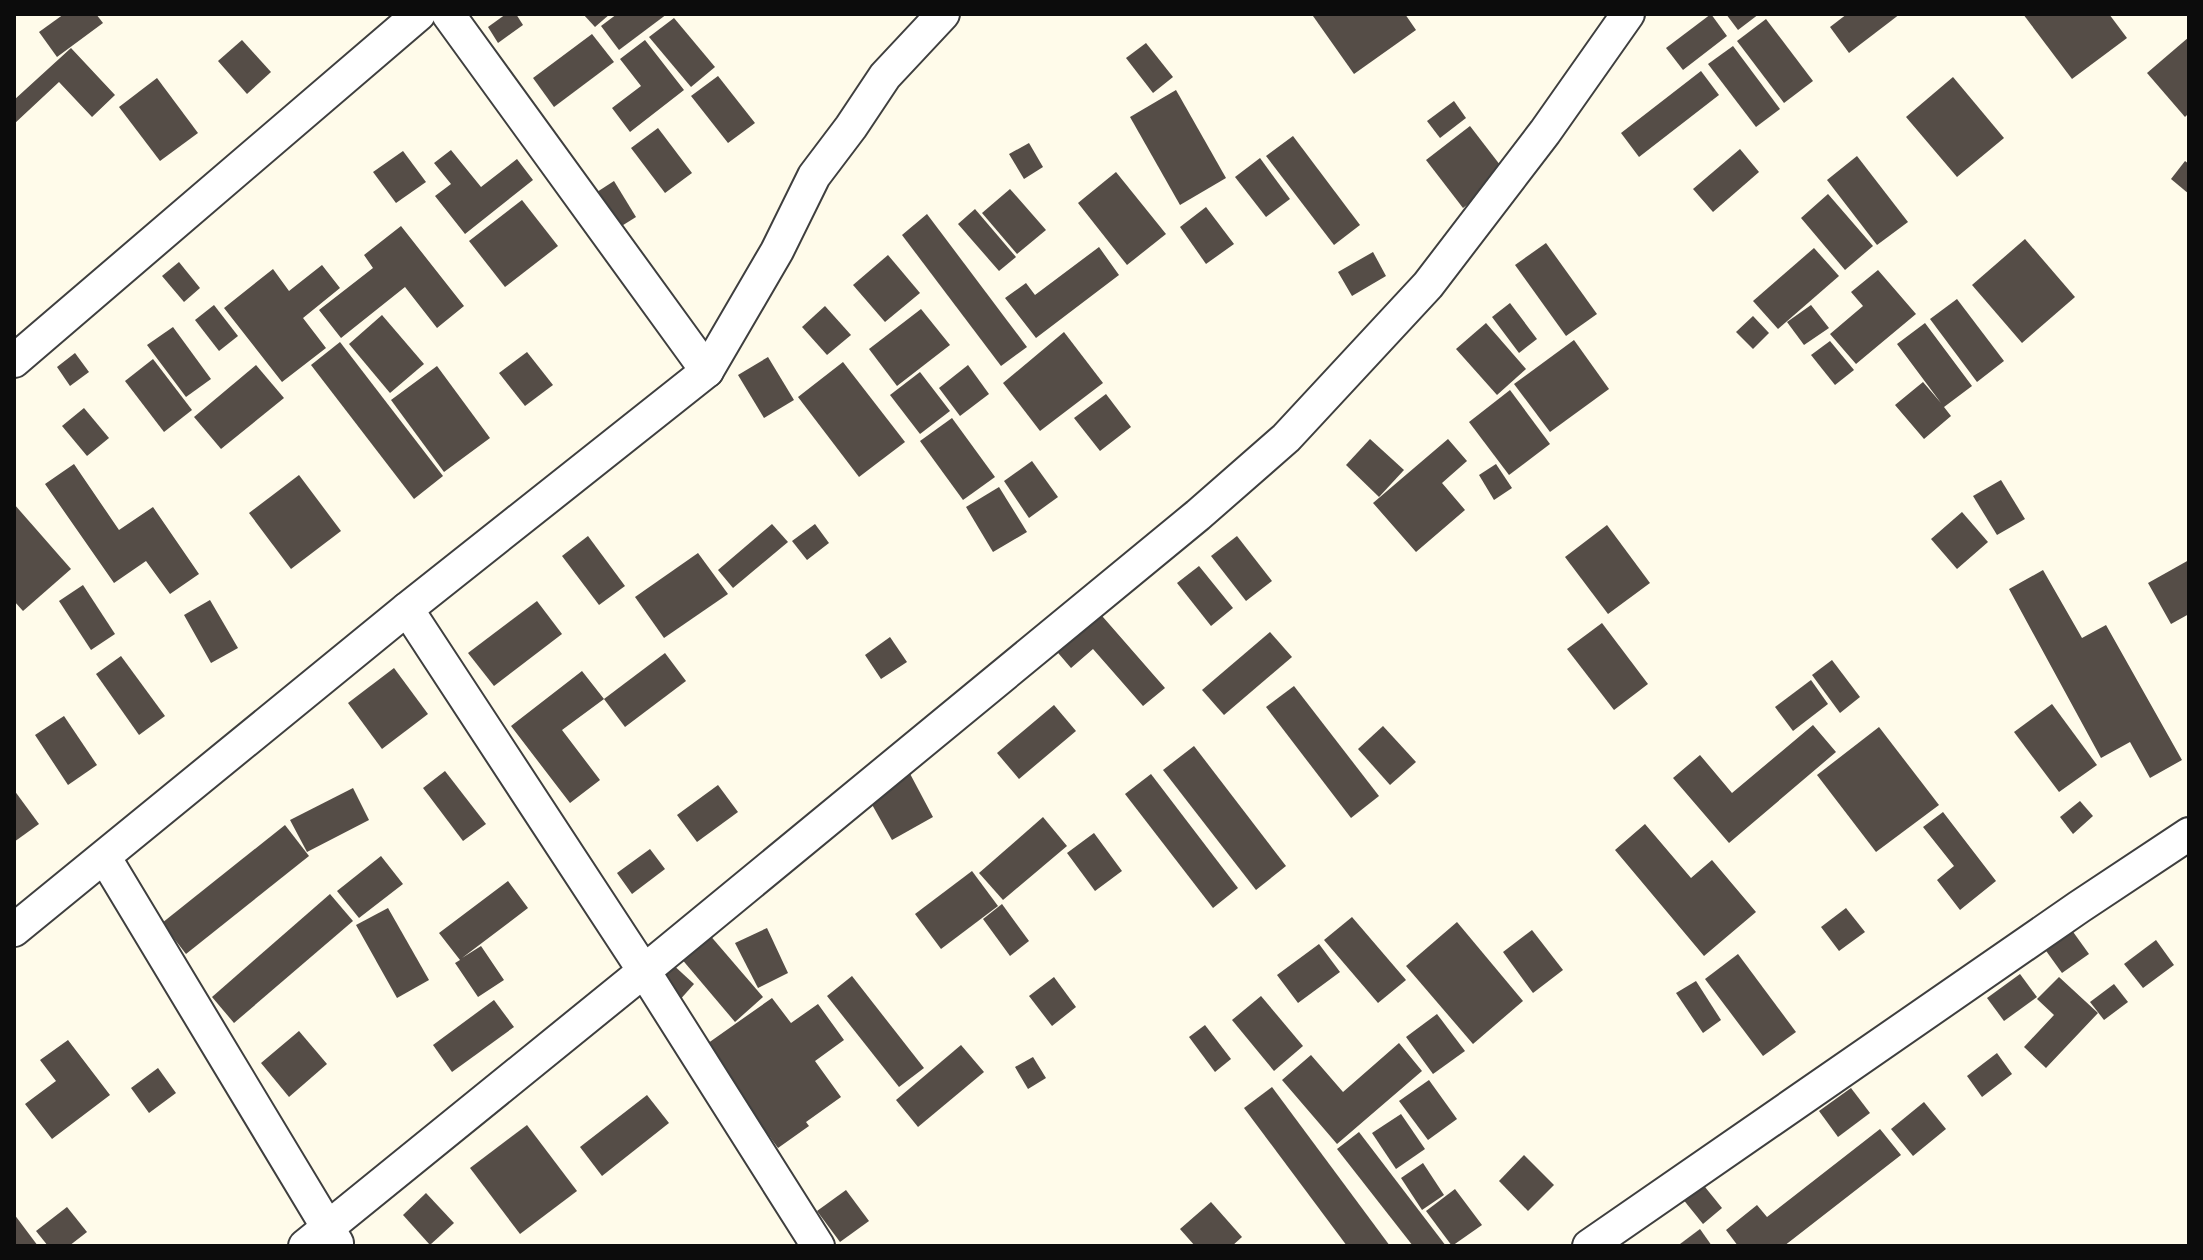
<svg xmlns="http://www.w3.org/2000/svg" width="2203" height="1260" font-family="'PT Serif',serif">
	<style>
		.building { fill: #554d47 }
		.lines { fill: none; stroke-linecap: round; stroke-linejoin: round }
		.minor-casing { stroke: #3f3f3f; stroke-width: 36 }
		.minor { stroke: #fff; stroke-width: 32 }
	</style>
	<rect width="100%" height="100%" fill="#fffbea"/>
	<!-- building -->
	<g class="building">
		<polygon points="64,14 96,14 103,23 57,57 39,32"/>
		<polygon points="506,14 516,14 523,25 498,43 488,27"/>
		<polygon points="583,14 610,14 595,27"/>
		<polygon points="617,14 667,14 619,50 601,26"/>
		<polygon points="1315,14 1405,14 1416,30 1354,74 1313,16"/>
		<polygon points="1711,14 1727,36 1683,70 1666,48"/>
		<polygon points="1726,14 1759,14 1738,30"/>
		<polygon points="1847,14 1900,14 1849,53 1830,27"/>
		<polygon points="2023,14 2109,14 2127,38 2072,79"/>
		<polygon points="674,18 715,67 691,87 649,37"/>
		<polygon points="1766,19 1813,81 1784,103 1737,41"/>
		<polygon points="592,34 614,62 554,107 533,78"/>
		<polygon points="2189,37 2189,113 2185,117 2147,73"/>
		<polygon points="242,40 271,72 247,94 218,61"/>
		<polygon points="645,40 684,90 630,132 612,108 641,86 620,59"/>
		<polygon points="1146,43 1173,77 1153,93 1126,58"/>
		<polygon points="1733,46 1780,109 1756,127 1708,64"/>
		<polygon points="71,48 115,95 92,117 59,82 14,124 14,100"/>
		<polygon points="1701,71 1719,95 1639,157 1621,133"/>
		<polygon points="718,76 755,123 728,143 691,96"/>
		<polygon points="1953,77 2004,138 1957,177 1906,117"/>
		<polygon points="157,78 198,133 160,161 119,107"/>
		<polygon points="1176,90 1226,178 1180,205 1130,117"/>
		<polygon points="1454,101 1466,118 1440,138 1427,121"/>
		<polygon points="1470,126 1507,174 1463,208 1426,160"/>
		<polygon points="658,128 692,173 665,193 631,148"/>
		<polygon points="1293,136 1360,225 1334,245 1266,156"/>
		<polygon points="1029,143 1043,167 1024,179 1009,154"/>
		<polygon points="1740,149 1759,172 1713,212 1693,189"/>
		<polygon points="451,150 481,187 517,159 533,180 465,234 435,196 451,184 434,163"/>
		<polygon points="403,151 426,182 396,203 373,172"/>
		<polygon points="1857,156 1908,222 1877,245 1827,180"/>
		<polygon points="1260,158 1290,199 1266,217 1235,177"/>
		<polygon points="2185,161 2189,164 2189,194 2171,179"/>
		<polygon points="1116,172 1166,234 1127,265 1078,203"/>
		<polygon points="614,181 636,217 620,227 597,192"/>
		<polygon points="1010,189 1046,230 1017,254 982,213"/>
		<polygon points="1828,194 1873,246 1845,270 1801,218"/>
		<polygon points="522,200 558,246 505,287 469,241"/>
		<polygon points="1206,207 1234,244 1206,264 1180,227"/>
		<polygon points="975,209 1016,257 999,271 958,224"/>
		<polygon points="927,214 1027,347 1001,366 902,235"/>
		<polygon points="401,226 464,306 437,328 405,287 341,338 319,310 373,268 364,255"/>
		<polygon points="2025,239 2075,297 2022,343 1972,285"/>
		<polygon points="1546,243 1597,314 1566,336 1515,265"/>
		<polygon points="1099,247 1119,275 1036,338 1005,298 1026,283 1035,295"/>
		<polygon points="1814,248 1839,276 1778,329 1753,301"/>
		<polygon points="1373,252 1386,276 1352,296 1338,272"/>
		<polygon points="888,255 920,293 885,322 853,285"/>
		<polygon points="179,262 200,288 184,302 162,276"/>
		<polygon points="322,265 340,288 303,318 326,348 282,382 224,308 273,269 289,291"/>
		<polygon points="1878,270 1916,314 1856,364 1830,334 1863,306 1851,292"/>
		<polygon points="1957,299 2004,361 1977,382 1930,319"/>
		<polygon points="1510,303 1537,339 1519,353 1492,317"/>
		<polygon points="214,305 238,336 219,351 195,320"/>
		<polygon points="1811,305 1829,328 1804,345 1787,322"/>
		<polygon points="825,306 851,335 827,355 802,327"/>
		<polygon points="921,309 950,345 897,386 869,349"/>
		<polygon points="382,315 424,364 390,393 349,344"/>
		<polygon points="1753,316 1769,333 1753,349 1736,332"/>
		<polygon points="1486,323 1526,369 1497,395 1456,349"/>
		<polygon points="1925,323 1972,386 1944,407 1951,416 1924,439 1895,405 1923,382 1941,403 1897,344"/>
		<polygon points="173,327 211,379 186,397 147,345"/>
		<polygon points="1064,332 1103,383 1040,431 1003,383"/>
		<polygon points="1574,340 1609,389 1550,432 1514,384"/>
		<polygon points="1830,341 1854,370 1835,385 1811,355"/>
		<polygon points="340,342 443,476 414,499 311,365"/>
		<polygon points="527,352 553,385 525,406 499,373"/>
		<polygon points="75,353 89,372 70,386 57,367"/>
		<polygon points="768,357 794,400 764,418 738,375"/>
		<polygon points="153,359 192,410 164,432 125,381"/>
		<polygon points="843,362 905,442 859,477 798,397"/>
		<polygon points="256,365 284,398 221,449 194,417"/>
		<polygon points="968,365 989,394 960,416 939,388"/>
		<polygon points="437,366 490,438 444,472 391,400"/>
		<polygon points="920,372 950,411 920,434 890,395"/>
		<polygon points="1510,390 1550,444 1509,475 1469,422"/>
		<polygon points="1106,394 1131,427 1100,451 1074,418"/>
		<polygon points="84,408 109,438 87,456 62,426"/>
		<polygon points="952,418 995,477 963,500 920,441"/>
		<polygon points="1370,439 1404,470 1379,497 1346,465"/>
		<polygon points="1448,439 1467,461 1442,483 1465,510 1416,552 1373,503"/>
		<polygon points="1032,461 1058,497 1029,518 1004,481"/>
		<polygon points="74,464 119,530 153,507 199,574 170,594 146,561 114,583 45,484"/>
		<polygon points="1496,464 1512,488 1494,500 1479,475"/>
		<polygon points="299,475 341,531 291,569 249,513"/>
		<polygon points="2001,480 2025,519 1997,535 1973,496"/>
		<polygon points="999,487 1027,532 993,552 966,507"/>
		<polygon points="14,504 71,569 23,611 14,601"/>
		<polygon points="1962,512 1988,542 1957,569 1931,539"/>
		<polygon points="772,524 788,542 733,588 718,570"/>
		<polygon points="815,524 829,543 807,560 792,541"/>
		<polygon points="1607,525 1650,583 1608,614 1565,557"/>
		<polygon points="588,536 625,586 599,605 562,556"/>
		<polygon points="1237,536 1272,581 1246,601 1211,556"/>
		<polygon points="698,553 728,594 664,638 635,597"/>
		<polygon points="2189,560 2189,614 2171,624 2148,583"/>
		<polygon points="1199,566 1233,608 1211,626 1177,583"/>
		<polygon points="2043,570 2082,638 2106,625 2182,760 2150,778 2130,742 2101,758 2009,589"/>
		<polygon points="83,585 115,634 91,650 59,601"/>
		<polygon points="210,600 238,648 211,663 184,615"/>
		<polygon points="537,601 562,634 494,686 468,653"/>
		<polygon points="1096,609 1165,688 1143,706 1093,649 1071,668 1053,647"/>
		<polygon points="1602,623 1648,684 1614,710 1567,649"/>
		<polygon points="1270,632 1292,657 1224,715 1202,690"/>
		<polygon points="890,637 907,662 881,679 865,655"/>
		<polygon points="665,653 686,681 625,727 604,699"/>
		<polygon points="121,656 165,716 139,735 96,674"/>
		<polygon points="1832,660 1860,697 1840,713 1812,675"/>
		<polygon points="394,668 428,714 382,749 348,703"/>
		<polygon points="582,671 604,699 562,730 600,780 570,803 511,726"/>
		<polygon points="1811,680 1828,704 1793,731 1775,707"/>
		<polygon points="1294,686 1379,796 1351,818 1266,707"/>
		<polygon points="2052,704 2097,765 2059,792 2014,732"/>
		<polygon points="1054,705 1076,731 1019,779 997,753"/>
		<polygon points="64,716 97,765 68,785 35,735"/>
		<polygon points="1813,725 1836,752 1729,843 1673,778 1700,755 1732,793"/>
		<polygon points="1383,726 1416,762 1390,785 1358,749"/>
		<polygon points="1879,727 1939,805 1876,852 1817,775"/>
		<polygon points="1194,746 1286,866 1256,890 1163,770"/>
		<polygon points="908,770 933,817 892,840 866,794"/>
		<polygon points="445,771 486,824 463,841 423,788"/>
		<polygon points="1151,774 1238,888 1213,908 1125,794"/>
		<polygon points="718,785 738,812 697,842 677,815"/>
		<polygon points="353,788 369,820 307,852 290,820"/>
		<polygon points="14,790 39,824 14,842"/>
		<polygon points="2080,801 2093,816 2073,834 2060,817"/>
		<polygon points="1943,812 1996,881 1960,910 1937,880 1954,866 1923,827"/>
		<polygon points="1043,817 1067,846 1003,900 979,873"/>
		<polygon points="1645,824 1691,878 1712,860 1756,912 1704,956 1615,850"/>
		<polygon points="285,825 309,856 186,954 162,923"/>
		<polygon points="1094,833 1122,871 1095,891 1067,853"/>
		<polygon points="650,849 665,869 632,894 617,873"/>
		<polygon points="381,856 403,884 359,918 337,891"/>
		<polygon points="972,871 998,906 941,949 915,914"/>
		<polygon points="508,881 528,908 462,958 481,946 504,980 478,997 455,963 460,960 439,933"/>
		<polygon points="330,894 353,921 234,1023 212,997"/>
		<polygon points="1002,904 1029,941 1010,956 983,919"/>
		<polygon points="388,908 429,980 397,998 356,925"/>
		<polygon points="1846,908 1865,932 1839,951 1821,927"/>
		<polygon points="1352,917 1406,980 1378,1003 1324,940"/>
		<polygon points="1457,922 1523,1001 1473,1044 1406,966"/>
		<polygon points="767,928 788,973 758,988 735,943"/>
		<polygon points="2071,929 2089,954 2062,973 2044,948"/>
		<polygon points="1532,930 1563,970 1533,993 1503,952"/>
		<polygon points="708,933 763,997 735,1022 680,957"/>
		<polygon points="2156,940 2174,965 2143,988 2124,964"/>
		<polygon points="1319,944 1340,972 1298,1003 1277,975"/>
		<polygon points="1738,954 1796,1032 1763,1056 1705,979"/>
		<polygon points="670,962 694,984 678,1002 654,980"/>
		<polygon points="2020,974 2037,997 2004,1021 1987,998"/>
		<polygon points="852,976 924,1068 899,1087 827,996"/>
		<polygon points="1054,977 1076,1007 1052,1026 1029,996"/>
		<polygon points="2059,977 2098,1013 2046,1068 2024,1047 2054,1015 2037,999"/>
		<polygon points="1696,981 1721,1020 1703,1033 1676,993"/>
		<polygon points="2114,984 2128,1002 2104,1020 2090,1002"/>
		<polygon points="1261,996 1303,1046 1274,1071 1232,1020"/>
		<polygon points="772,998 791,1023 818,1004 844,1040 815,1061 841,1097 806,1122 809,1126 778,1148 704,1046"/>
		<polygon points="494,1000 514,1027 452,1072 433,1045"/>
		<polygon points="1437,1014 1465,1051 1433,1074 1406,1037"/>
		<polygon points="1205,1025 1231,1059 1215,1072 1189,1037"/>
		<polygon points="299,1031 327,1064 289,1097 261,1063"/>
		<polygon points="68,1040 110,1095 52,1139 25,1104 56,1081 40,1060"/>
		<polygon points="1399,1043 1422,1071 1337,1144 1282,1080 1311,1055 1343,1092"/>
		<polygon points="961,1045 984,1072 918,1127 896,1100"/>
		<polygon points="1997,1053 2012,1074 1982,1097 1967,1076"/>
		<polygon points="1033,1057 1046,1078 1028,1089 1015,1067"/>
		<polygon points="158,1068 176,1093 149,1113 131,1088"/>
		<polygon points="1429,1080 1457,1119 1428,1140 1399,1101"/>
		<polygon points="1272,1087 1390,1246 1347,1246 1244,1108"/>
		<polygon points="1851,1088 1870,1113 1838,1137 1819,1111"/>
		<polygon points="647,1095 669,1123 602,1176 580,1147"/>
		<polygon points="1924,1102 1946,1129 1913,1156 1891,1129"/>
		<polygon points="1401,1114 1425,1149 1396,1169 1372,1133"/>
		<polygon points="527,1125 577,1191 520,1234 470,1168"/>
		<polygon points="1880,1129 1901,1155 1784,1246 1738,1246 1726,1230 1757,1205 1767,1217"/>
		<polygon points="1359,1132 1446,1246 1413,1246 1337,1149"/>
		<polygon points="1524,1155 1554,1185 1528,1211 1499,1181"/>
		<polygon points="1423,1163 1444,1195 1422,1210 1401,1178"/>
		<polygon points="1701,1182 1722,1208 1703,1224 1682,1198"/>
		<polygon points="1455,1189 1482,1225 1452,1246 1426,1211"/>
		<polygon points="846,1190 869,1221 840,1242 817,1211"/>
		<polygon points="426,1193 454,1223 430,1245 403,1215"/>
		<polygon points="1211,1202 1242,1237 1232,1246 1195,1246 1180,1229"/>
		<polygon points="67,1207 87,1232 69,1246 48,1246 36,1231"/>
		<polygon points="14,1214 38,1246 14,1246"/>
		<polygon points="1700,1229 1712,1246 1681,1246 1680,1244"/>
	</g>
	<g class="lines">
		<!-- minor casing -->
		<g class="minor-casing">
			<g id="minor">
				<polyline points="448,14 707,371"/>
				<polyline points="14,361 419,14"/>
				<polyline points="407,609 644,971 818,1246"/>
				<polyline points="105,858 337,1243"/>
				<polyline points="14,930 407,609 707,371 777,251 814,176 851,127 885,76 943,14"/>
				<polyline points="305,1246 644,971 1198,515 1286,438 1428,285 1545,132 1628,14"/>
				<polyline points="1589,1246 2079,907 2189,834"/>
			</g>
		</g>
		<!-- minor -->
		<use href="#minor" class="minor"/>
	</g>
	<!-- border -->
	<rect width="2203" height="1260" fill="none" stroke="#0c0c0c" stroke-width="32"/>
</svg>
